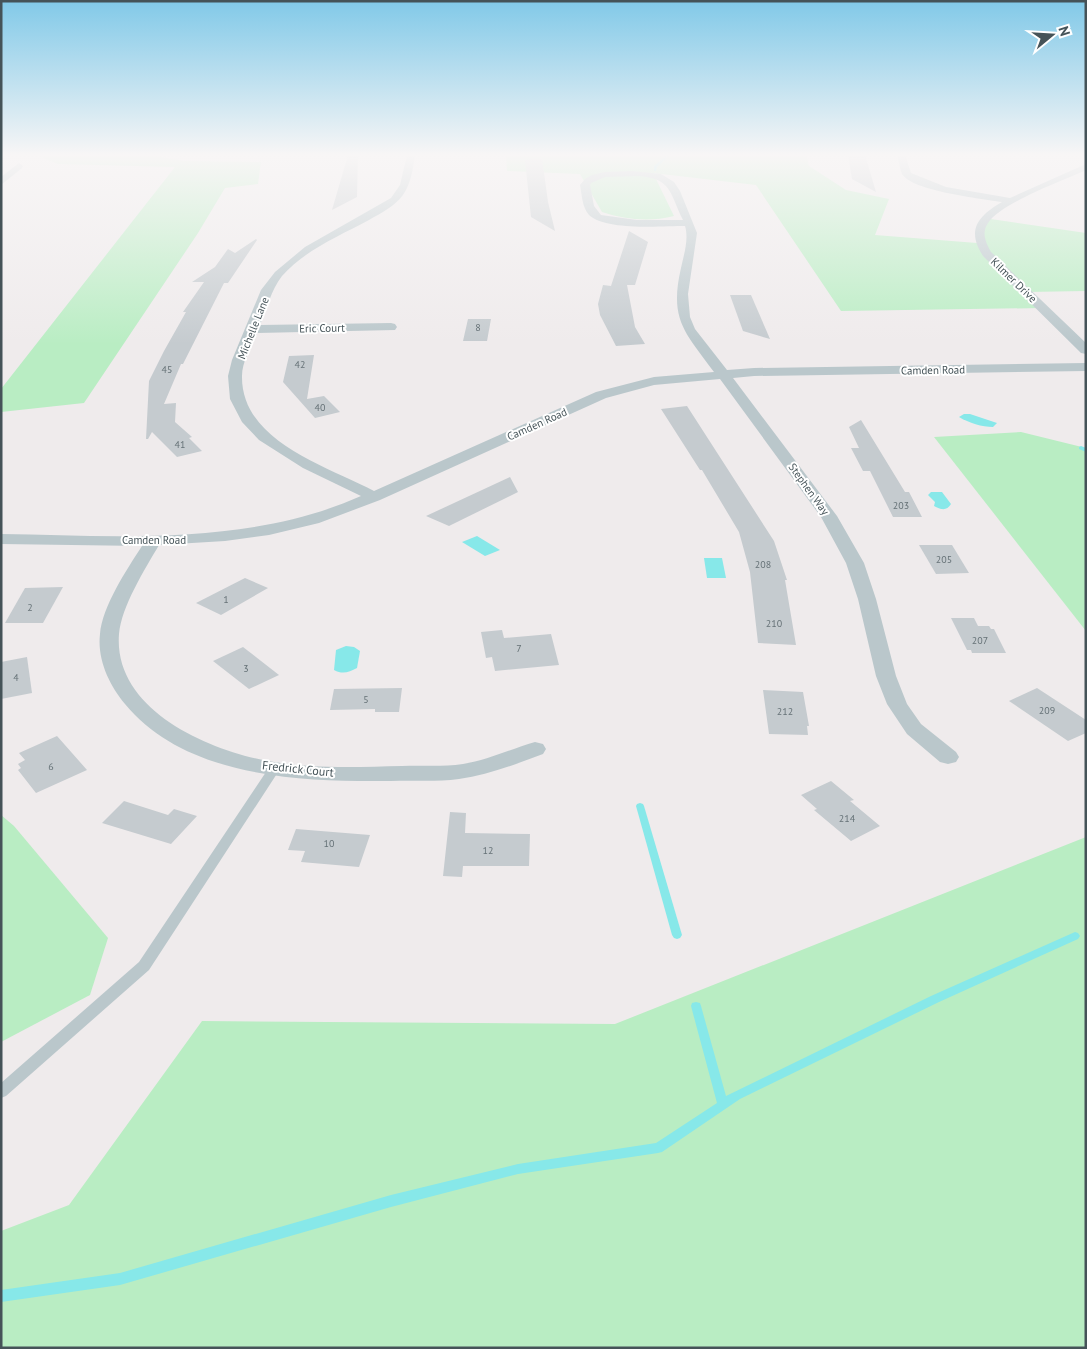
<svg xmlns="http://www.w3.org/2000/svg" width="1087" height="1349" font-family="'PT Sans',sans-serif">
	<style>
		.green { fill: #b9edc3 }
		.water { fill: #87e8e9 }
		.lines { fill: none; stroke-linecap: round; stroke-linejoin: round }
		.stream { fill: #87e8e9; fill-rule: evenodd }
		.building { fill: #c5cbcf }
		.service { fill: #bac7cb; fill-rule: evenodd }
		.minor { fill: #bac7cb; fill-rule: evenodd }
		.labels { text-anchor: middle; stroke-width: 4; stroke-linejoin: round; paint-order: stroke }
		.number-label { font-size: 10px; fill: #657176 }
		.far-street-label { font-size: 11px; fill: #455358; stroke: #fff }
		.street-label { font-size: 12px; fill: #455358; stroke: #fff }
	</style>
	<rect width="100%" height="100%" fill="#efebec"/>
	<!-- green -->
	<g class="green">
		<polygon points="36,155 150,155 184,161 261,162 258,184 225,188 198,233 84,403 1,412 1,389 175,167 58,164"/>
		<path d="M506 155H806L809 166 846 190 889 199 875 235 977 243 984 218 1086 233V291L1026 292 1041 308 841 311 756 185 653 173 674 216C650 222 626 220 602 212L580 174 507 171Z"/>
		<polygon points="1021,432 1086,448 1086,631 934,437"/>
		<polygon points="1,815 14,826 108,938 90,995 1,1042"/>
		<polygon points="1086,837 1086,1348 1,1348 1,1231 69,1205 202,1021 615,1024"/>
	</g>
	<!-- water -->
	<g class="water">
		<path d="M964 414H970L997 423 993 427C982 427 969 423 959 417Z"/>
		<path d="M931 492H942L951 504C947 511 941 510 934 506L935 502 928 495Z"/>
		<polygon points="477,536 500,550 485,556 462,542"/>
		<polygon points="704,558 722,558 726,578 707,578"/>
		<path d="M346 646 354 647 360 651 357 668C349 672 343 675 334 670L336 650Z"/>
	</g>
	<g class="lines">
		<!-- stream -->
		<g class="stream">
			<polygon points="667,155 670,155 657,167 656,171 654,171 654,166"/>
			<polygon points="1081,446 1086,448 1086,452 1079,449 1079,447"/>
			<polygon points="640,803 643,804 644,806 682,935 680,938 677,939 674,938 672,935 636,806 637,804"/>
			<polygon points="1075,932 1078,933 1080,936 1078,939 939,1002 740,1099 662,1152 658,1153 518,1174 391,1207 120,1285 1,1302 1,1290 120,1273 391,1195 518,1164 656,1143 717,1103 691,1006 692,1003 696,1002 700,1003 701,1006 726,1096 931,996"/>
		</g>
	</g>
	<!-- building -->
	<g class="building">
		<polygon points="348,155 358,155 357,197 332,210"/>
		<polygon points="848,155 865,155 876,192 852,179"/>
		<polygon points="542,158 548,202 555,231 531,217 525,160"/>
		<polygon points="629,231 648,242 635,285 627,285 635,327 645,344 616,346 600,315 598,304 603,285 611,286"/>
		<polygon points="256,239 257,240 228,283 224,283 183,364 181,364 164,404 176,403 175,422 192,437 189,438 202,451 177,457 152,432 148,439 146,439 149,381 164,351 186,312 183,312 204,282 192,282 215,267 228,249 235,253"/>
		<polygon points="730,295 751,295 770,339 743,331"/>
		<polygon points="468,319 491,319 487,341 463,341"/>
		<polygon points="314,355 307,399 324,396 340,412 315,418 283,382 289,356"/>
		<polygon points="687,406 774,541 787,580 785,580 796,645 758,643 750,572 739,532 702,470 700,470 661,409"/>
		<polygon points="861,420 905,492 909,492 922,517 893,517 870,471 863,471 851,448 859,448 849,427"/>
		<polygon points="510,477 518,492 449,526 426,516"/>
		<polygon points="919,545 952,545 969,573 936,574"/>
		<polygon points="245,578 268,588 221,615 196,603"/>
		<polygon points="63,587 43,623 5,623 25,588"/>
		<polygon points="951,618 974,618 978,626 989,626 991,629 994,629 1006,653 972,653 971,650 967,650"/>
		<polygon points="502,630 504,638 551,634 559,665 495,671 492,657 486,658 481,632"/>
		<polygon points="243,647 279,675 249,689 213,661"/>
		<polygon points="27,657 32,693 1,699 1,662"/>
		<polygon points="402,688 399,712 375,712 375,709 330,710 334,689"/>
		<polygon points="1037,688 1086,720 1086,733 1068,741 1009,701"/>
		<polygon points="763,690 803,692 809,726 807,726 808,735 769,734"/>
		<polygon points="57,736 87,770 36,793 18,770 21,768 18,764 25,760 19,753"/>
		<polygon points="831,781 854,800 850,801 880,826 851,841 814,810 817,809 801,795"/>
		<polygon points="124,801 168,815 174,809 197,816 171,844 102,823"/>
		<polygon points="450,812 466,813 465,833 530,834 529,866 463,866 462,877 443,876"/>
		<polygon points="296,829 370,835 359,867 301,862 305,851 288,850"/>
	</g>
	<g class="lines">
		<!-- service -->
		<polygon class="service" points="274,765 280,769 149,970 6,1096 1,1098 1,1083 139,962 270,766"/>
		<!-- minor -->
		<g class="minor">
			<path d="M407 155H415C413 169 411 183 403 195 395 206 381 213 369 220 339 236 305 250 282 276 271 290 267 308 260 325L391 323 395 324 397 327 395 330 257 333C252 346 242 361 242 376 241 441 326 466 374 491L596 392 654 377 714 372C685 332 669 320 681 268 684 254 689 239 685 226 662 226 606 231 589 215 582 207 582 195 580 185L585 179 592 175 605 172 632 171 661 174 674 182 680 191 697 233 688 294 690 317 695 329 727 370 754 368 1086 363V371L754 376 733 378 837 516 864 563 876 599 896 676 907 704 921 724 956 752 959 757 956 762 948 764 940 762 907 734 887 704 876 676 858 599 846 563 821 517 720 379 654 385 606 398 380 500 319 523 269 535 225 541 159 545C145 569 121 607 119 634 113 711 212 752 274 762 316 769 360 767 402 766 422 765 443 767 463 764 488 760 511 749 535 742L543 744 546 749 543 754C516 764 488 775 459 779 437 782 414 780 391 781 302 782 186 778 125 704 109 685 97 659 100 634 102 607 127 569 142 546L1 544V534C121 536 249 546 361 496L303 468 259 440 242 422 230 399 228 376 232 360 261 290 275 272 305 247 391 198 400 185ZM638 176C672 178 670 194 683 220H637L601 215 594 206 590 185 591 183 605 177Z"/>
			<path d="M897 155H905L911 173 946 187 1010 198 1086 164V170C1062 181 1001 203 988 223 981 233 986 243 991 252L1086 343V354L1081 353 983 256C966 230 978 216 1002 202 983 199 912 191 902 174 900 169 899 161 897 155Z"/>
			<polygon points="19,163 23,166 22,168 1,185 1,177"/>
		</g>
	</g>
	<!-- sky -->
	<linearGradient id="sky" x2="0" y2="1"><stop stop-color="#81c9e8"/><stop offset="0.45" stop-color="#f8f6f6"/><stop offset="1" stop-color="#f8f6f6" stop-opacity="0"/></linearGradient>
	<rect width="1087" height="344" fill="url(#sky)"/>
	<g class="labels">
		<!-- number labels -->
		<g class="number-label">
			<text x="478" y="331">8</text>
			<text x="300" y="368">42</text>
			<text x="167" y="373">45</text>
			<text x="320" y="411">40</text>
			<text x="180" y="448">41</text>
			<text x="901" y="509">203</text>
			<text x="944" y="563">205</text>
			<text x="763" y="568">208</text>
			<text x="226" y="603">1</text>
			<text x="30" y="611">2</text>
			<text x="774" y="627">210</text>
			<text x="980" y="644">207</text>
			<text x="519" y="652">7</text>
			<text x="246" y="672">3</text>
			<text x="16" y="681">4</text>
			<text x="366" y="703">5</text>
			<text x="1047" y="714">209</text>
			<text x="785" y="715">212</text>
			<text x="51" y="770">6</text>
			<text x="847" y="822">214</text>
			<text x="329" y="847">10</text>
			<text x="488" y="854">12</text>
		</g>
		<!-- far-street labels -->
		<g class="far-street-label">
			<text transform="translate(1014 280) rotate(44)" y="4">Kilmer Drive</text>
			<text transform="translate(253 328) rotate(-68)" y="4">Michelle Lane</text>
			<text transform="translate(322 328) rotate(-1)" y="4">Eric Court</text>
			<text transform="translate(933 370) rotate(-1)" y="4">Camden Road</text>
			<text transform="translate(537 424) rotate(-24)" y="4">Camden Road</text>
			<text transform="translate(809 489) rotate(54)" y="4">Stephen Way</text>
			<text x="154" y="544">Camden Road</text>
		</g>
		<!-- street labels -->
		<g class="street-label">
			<text transform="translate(298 769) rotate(6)" y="4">Fredrick Court</text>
		</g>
	</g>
	<!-- border -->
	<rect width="1087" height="1349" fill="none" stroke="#455358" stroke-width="5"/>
	<!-- north arrow -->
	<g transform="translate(1052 35) rotate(72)" stroke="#ffffff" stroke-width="4" paint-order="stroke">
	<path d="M0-4L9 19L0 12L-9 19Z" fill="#455358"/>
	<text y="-8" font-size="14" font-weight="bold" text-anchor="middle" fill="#455358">N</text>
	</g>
</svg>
